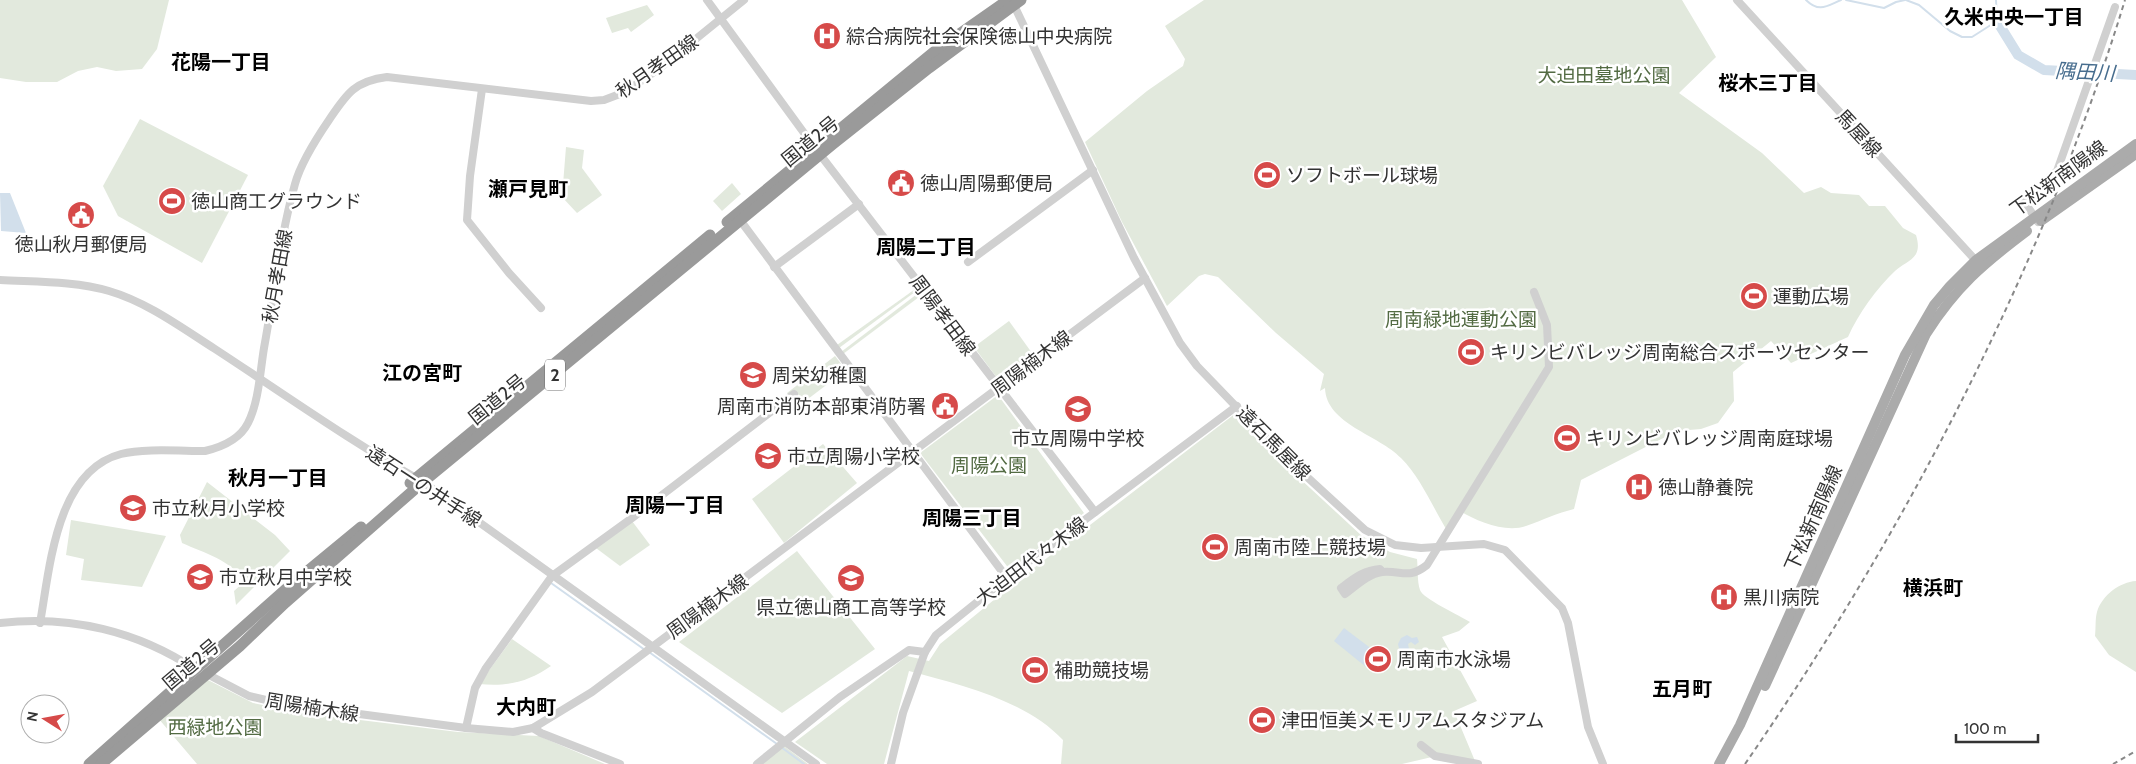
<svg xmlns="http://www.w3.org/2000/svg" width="2136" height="764" font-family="Cabin,'Noto Sans JP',sans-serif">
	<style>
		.green { fill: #e2e9dd }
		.water { fill: #d2dfeb }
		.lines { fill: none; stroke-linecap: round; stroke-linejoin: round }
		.stream { stroke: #d2dfeb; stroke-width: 2 }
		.river { stroke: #d2dfeb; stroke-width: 10 }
		.minor { stroke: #d0d0d0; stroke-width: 8 }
		.major { stroke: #ababab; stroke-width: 10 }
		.highway { stroke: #9a9a9a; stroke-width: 11 }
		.rail { stroke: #888; stroke-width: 2; stroke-dasharray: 5 4; stroke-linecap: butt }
		.labels { text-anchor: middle; stroke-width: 5; stroke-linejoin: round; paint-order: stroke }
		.shield { fill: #fff; stroke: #707070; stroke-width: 1 }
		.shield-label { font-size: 18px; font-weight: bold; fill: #333 }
		.poi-label { font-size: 19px; fill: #333; stroke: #fff; text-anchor: start }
		.street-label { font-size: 19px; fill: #333; stroke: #fff }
		.park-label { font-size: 19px; fill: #536b43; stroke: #fff }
		.neighbourhood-label { font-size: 20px; font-weight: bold; fill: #000; stroke: #fff }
		.water-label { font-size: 20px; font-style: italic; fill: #476d8e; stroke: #fff }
	</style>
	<rect width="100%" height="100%" fill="#fff"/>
	<!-- green -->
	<g class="green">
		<polygon points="0,0 169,0 157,49 142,69 116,71 97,67 78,71 57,82 26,82 0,78"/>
		<path d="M1204 0H1682L1716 57 1679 93 1762 153 1804 193 1821 187 1831 193 1859 195 1869 206H1885L1903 228 1916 235C1918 242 1919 248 1916 254 1911 262 1901 265 1895 271 1877 288 1858 314 1848 337L1791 363 1771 341 1733 372 1734 401 1718 423 1701 429 1677 431 1581 480 1574 509C1557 513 1543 520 1526 526 1506 533 1478 522 1460 511L1448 532C1433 508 1421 478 1401 458 1379 435 1326 424 1325 388L1320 391 1324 374 1276 333 1218 277 1205 274 1199 276 1167 306 1122 222 1085 142 1147 91 1183 66 1185 59 1165 26Z"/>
		<polygon points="647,5 654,15 631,32 628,28 612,33 606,18"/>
		<polygon points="140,119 248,175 202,263 118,216 103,186"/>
		<polygon points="566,147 584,150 582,168 602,195 577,213 562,197"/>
		<polygon points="732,183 741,194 722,211 713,201"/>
		<polygon points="918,287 919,289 839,348 837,345"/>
		<polygon points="921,291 923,294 843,354 841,352"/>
		<polygon points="1009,321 1032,353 1003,378 997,378 974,347"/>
		<polygon points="835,356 846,370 804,402 795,390 788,395 787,393"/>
		<polygon points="998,395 1084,513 1010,570 920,453"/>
		<path d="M1236 413 1284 464 1362 536 1390 552 1417 559C1418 568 1417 581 1420 590 1422 598 1460 616 1470 622L1459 631 1442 637 1477 701 1454 711 1475 761 1432 757 1402 764H1061L1063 740C1025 700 961 685 909 671L884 764H827L795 742 907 656 929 661 940 644 1017 581Z"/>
		<polygon points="823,444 857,483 784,543 752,499"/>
		<path d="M207 482 275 535 290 551 236 605 234 591 244 582C232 560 204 553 182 543L180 535Z"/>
		<polygon points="71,520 166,536 142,587 81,580 84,559 66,555"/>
		<polygon points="632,521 650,545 620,566 596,548"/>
		<polygon points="797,551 875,649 782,713 679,642"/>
		<path d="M2136 581V672L2109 655 2095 636C2096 628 2095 619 2097 612 2102 595 2120 582 2136 581Z"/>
		<path d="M512 639 551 666C528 682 507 687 479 684Z"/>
		<polygon points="206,679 253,703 303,713 458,732 539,736 605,764 197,764 158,718"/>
		<polygon points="784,746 808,764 762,764"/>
	</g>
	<!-- water -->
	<g class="water">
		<polygon points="0,193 10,193 26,233 1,231"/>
		<polygon points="1344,628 1377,653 1366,667 1334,641"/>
		<polygon points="1407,635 1412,638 1417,637 1419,642 1415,645 1411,642 1408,644 1410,654 1405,657 1400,653 1398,644 1401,638"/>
	</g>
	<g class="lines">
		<!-- stream -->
		<g class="stream">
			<path d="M1806 0C1819 13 1827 6 1841 0"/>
			<polyline points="1846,0 1884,8 1896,2 1905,0"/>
			<polyline points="1906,0 1919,5 1950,31 1962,37 1972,37 1997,21 1996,0"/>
			<polyline points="551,583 645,650"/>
			<polyline points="649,652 777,744"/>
			<polyline points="781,747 804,764"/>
		</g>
		<!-- river -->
		<polyline class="river" points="1997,21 2018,55 2044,70 2136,75"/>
		<!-- minor -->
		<g class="minor">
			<polyline points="707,0 815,148 1095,512"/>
			<polyline points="1737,0 1979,264"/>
			<polyline points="1012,1 1134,258 1180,343 1197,366 1282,454 1365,530 1395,545 1421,548 1484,544 1505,550 1562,608 1568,623 1588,727 1603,764"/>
			<polyline points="482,89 470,176 467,220 509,273 541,308"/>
			<polyline points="740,220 1007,578"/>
			<polyline points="2038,222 2023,200 2057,171 2115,7"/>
			<polyline points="968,262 1093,170"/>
			<polyline points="774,267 859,204"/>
			<path d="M0 280C36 282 75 281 109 291 147 302 182 328 215 349 284 394 351 442 423 482L816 764"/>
			<path d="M1382 572 1380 569C1364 570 1353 579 1341 588L1345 594C1356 586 1368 574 1382 572 1402 570 1408 580 1427 565L1549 367 1547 325 1534 292"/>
			<path d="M0 623C70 615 138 631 196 670"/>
			<path d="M40 623C50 567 56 471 121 454 143 448 181 451 205 451 222 447 240 439 248 423 259 401 260 372 264 348 274 294 280 237 295 184 301 162 316 139 329 120 346 95 354 81 387 77L591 101 604 100 625 92 660 68 744 0"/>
			<polyline points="207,674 249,696 283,704 466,728 513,732 533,728 592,692 1145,278"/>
			<polyline points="466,728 475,688 486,668 552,576 632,518 794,394"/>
			<polyline points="533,728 541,733 620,764"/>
			<polyline points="1421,745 1435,756 1478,764"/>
			<polyline points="757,764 840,697 909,650 925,652"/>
			<polyline points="891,764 903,713 925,652 936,635 1007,578 1237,406"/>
		</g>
		<!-- major -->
		<g class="major">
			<polyline points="2041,221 2136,154"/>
			<path d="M1765 686 1926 334C1956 287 1983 264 2027 231"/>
			<polyline points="1719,764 1740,725 1905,355 1934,305 1950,286 1976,260 2136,144"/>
		</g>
		<!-- highway -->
		<g class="highway">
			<polyline points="727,222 935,51 1008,0"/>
			<polyline points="410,483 710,235"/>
			<polyline points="89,764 287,588 361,527"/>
			<polyline points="101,764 240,646 285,603 423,482 833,144 929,68 1021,0"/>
		</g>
		<!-- rail -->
		<g class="rail">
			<path d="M1745 764C1904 534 2043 268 2125 0"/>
			<polyline points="2113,764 2136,751"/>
		</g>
	</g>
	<!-- icons -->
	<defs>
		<g id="hospital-disc" transform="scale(1.4375)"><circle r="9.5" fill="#d64a49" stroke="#fff"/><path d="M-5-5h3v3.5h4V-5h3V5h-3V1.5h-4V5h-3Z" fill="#fff"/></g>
		<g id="stadium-disc" transform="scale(1.4375)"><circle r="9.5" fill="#d64a49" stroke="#fff"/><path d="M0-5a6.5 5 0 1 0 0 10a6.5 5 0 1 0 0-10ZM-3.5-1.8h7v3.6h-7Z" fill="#fff"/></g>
		<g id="civic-disc" transform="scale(1.4375)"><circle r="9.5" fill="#d64a49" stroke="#fff"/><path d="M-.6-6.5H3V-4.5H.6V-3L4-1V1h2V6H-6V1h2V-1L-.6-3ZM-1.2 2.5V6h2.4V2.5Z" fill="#fff"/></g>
		<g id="school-disc" transform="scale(1.4375)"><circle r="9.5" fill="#d64a49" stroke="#fff"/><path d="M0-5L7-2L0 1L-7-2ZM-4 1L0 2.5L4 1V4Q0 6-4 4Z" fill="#fff"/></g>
	</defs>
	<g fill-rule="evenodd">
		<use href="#hospital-disc" x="827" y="36"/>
		<use href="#stadium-disc" x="1267" y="175"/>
		<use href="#civic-disc" x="901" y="183"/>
		<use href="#stadium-disc" x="172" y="201"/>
		<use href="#civic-disc" x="81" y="215"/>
		<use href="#stadium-disc" x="1754" y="296"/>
		<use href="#stadium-disc" x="1471" y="352"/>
		<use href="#school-disc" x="753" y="375"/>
		<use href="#civic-disc" x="945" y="406"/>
		<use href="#school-disc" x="1078" y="409"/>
		<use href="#stadium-disc" x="1567" y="438"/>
		<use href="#school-disc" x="768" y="456"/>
		<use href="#hospital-disc" x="1639" y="487"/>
		<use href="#school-disc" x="133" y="508"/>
		<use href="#stadium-disc" x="1215" y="547"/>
		<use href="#school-disc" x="200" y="577"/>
		<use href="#school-disc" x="851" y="578"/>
		<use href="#hospital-disc" x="1724" y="597"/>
		<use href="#stadium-disc" x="1378" y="659"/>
		<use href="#stadium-disc" x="1035" y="670"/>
		<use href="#stadium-disc" x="1262" y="720"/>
	</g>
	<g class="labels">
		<!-- shield labels -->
		<rect class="shield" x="545" y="359.5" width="20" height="31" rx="4"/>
		<g class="shield-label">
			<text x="555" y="381">2</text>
		</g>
		<!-- poi labels -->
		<g class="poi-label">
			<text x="846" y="43">綜合病院社会保険徳山中央病院</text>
			<text x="1286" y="182">ソフトボール球場</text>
			<text x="920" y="190">徳山周陽郵便局</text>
			<text x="191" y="208">徳山商工グラウンド</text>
			<text x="81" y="251" text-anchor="middle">徳山秋月郵便局</text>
			<text x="1773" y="303">運動広場</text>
			<text x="1490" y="359">キリンビバレッジ周南総合スポーツセンター</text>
			<text x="772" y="382">周栄幼稚園</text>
			<text x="926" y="413" text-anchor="end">周南市消防本部東消防署</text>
			<text x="1078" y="445" text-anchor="middle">市立周陽中学校</text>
			<text x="1586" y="445">キリンビバレッジ周南庭球場</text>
			<text x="787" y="463">市立周陽小学校</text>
			<text x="1658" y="494">徳山静養院</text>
			<text x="152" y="515">市立秋月小学校</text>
			<text x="1234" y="554">周南市陸上競技場</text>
			<text x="219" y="584">市立秋月中学校</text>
			<text x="1743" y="604">黒川病院</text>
			<text x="851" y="614" text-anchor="middle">県立徳山商工高等学校</text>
			<text x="1397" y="666">周南市水泳場</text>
			<text x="1054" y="677">補助競技場</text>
			<text x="1281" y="727">津田恒美メモリアムスタジアム</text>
		</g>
		<!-- street labels -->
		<g class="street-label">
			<text transform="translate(657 66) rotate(-35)" y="7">秋月孝田線</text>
			<text transform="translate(1859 133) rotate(47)" y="7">馬屋線</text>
			<text transform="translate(810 141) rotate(-39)" y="7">国道2号</text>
			<text transform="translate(2058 178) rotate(-36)" y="7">下松新南陽線</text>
			<text transform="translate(277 276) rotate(-80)" y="7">秋月孝田線</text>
			<text transform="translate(943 315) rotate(53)" y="7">周陽孝田線</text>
			<text transform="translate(1031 363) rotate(-37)" y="7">周陽楠木線</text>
			<text transform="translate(497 399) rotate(-39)" y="7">国道2号</text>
			<text transform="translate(1274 443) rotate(45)" y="7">遠石馬屋線</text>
			<text transform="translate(424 486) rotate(33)" y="7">遠石一の井手線</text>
			<text transform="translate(1813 518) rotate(-66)" y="7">下松新南陽線</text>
			<text transform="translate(1031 561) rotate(-37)" y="7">大迫田代々木線</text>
			<text transform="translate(707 606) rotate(-36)" y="7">周陽楠木線</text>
			<text transform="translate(191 664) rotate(-40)" y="7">国道2号</text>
			<text transform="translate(312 707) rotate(9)" y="7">周陽楠木線</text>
		</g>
		<!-- park labels -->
		<g class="park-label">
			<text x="1604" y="82">大迫田墓地公園</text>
			<text x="1461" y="326">周南緑地運動公園</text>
			<text x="989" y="472">周陽公園</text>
			<text x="215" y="734">西緑地公園</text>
		</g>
		<!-- neighbourhood labels -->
		<g class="neighbourhood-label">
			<text x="2014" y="24">久米中央一丁目</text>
			<text x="221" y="69">花陽一丁目</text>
			<text x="1768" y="90">桜木三丁目</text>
			<text x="528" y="196">瀬戸見町</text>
			<text x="926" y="254">周陽二丁目</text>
			<text x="422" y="380">江の宮町</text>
			<text x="278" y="485">秋月一丁目</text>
			<text x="675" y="512">周陽一丁目</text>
			<text x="972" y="525">周陽三丁目</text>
			<text x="1933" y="595">横浜町</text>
			<text x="1682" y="696">五月町</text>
			<text x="526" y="714">大内町</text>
		</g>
		<!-- water labels -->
		<g class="water-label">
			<text transform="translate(2085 72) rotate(3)" y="7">隅田川</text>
		</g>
	</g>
	<!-- north arrow -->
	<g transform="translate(45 719) rotate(281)"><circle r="24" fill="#ffffff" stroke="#adadad"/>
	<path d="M0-4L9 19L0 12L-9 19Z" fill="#d64a49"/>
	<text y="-8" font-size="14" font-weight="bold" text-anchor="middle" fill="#333333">N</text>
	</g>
	<!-- scale -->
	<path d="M1956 734v8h82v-8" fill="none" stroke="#333333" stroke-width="2.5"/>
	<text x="1964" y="734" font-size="15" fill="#333333" stroke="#ffffff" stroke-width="4" paint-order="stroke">100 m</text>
</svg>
